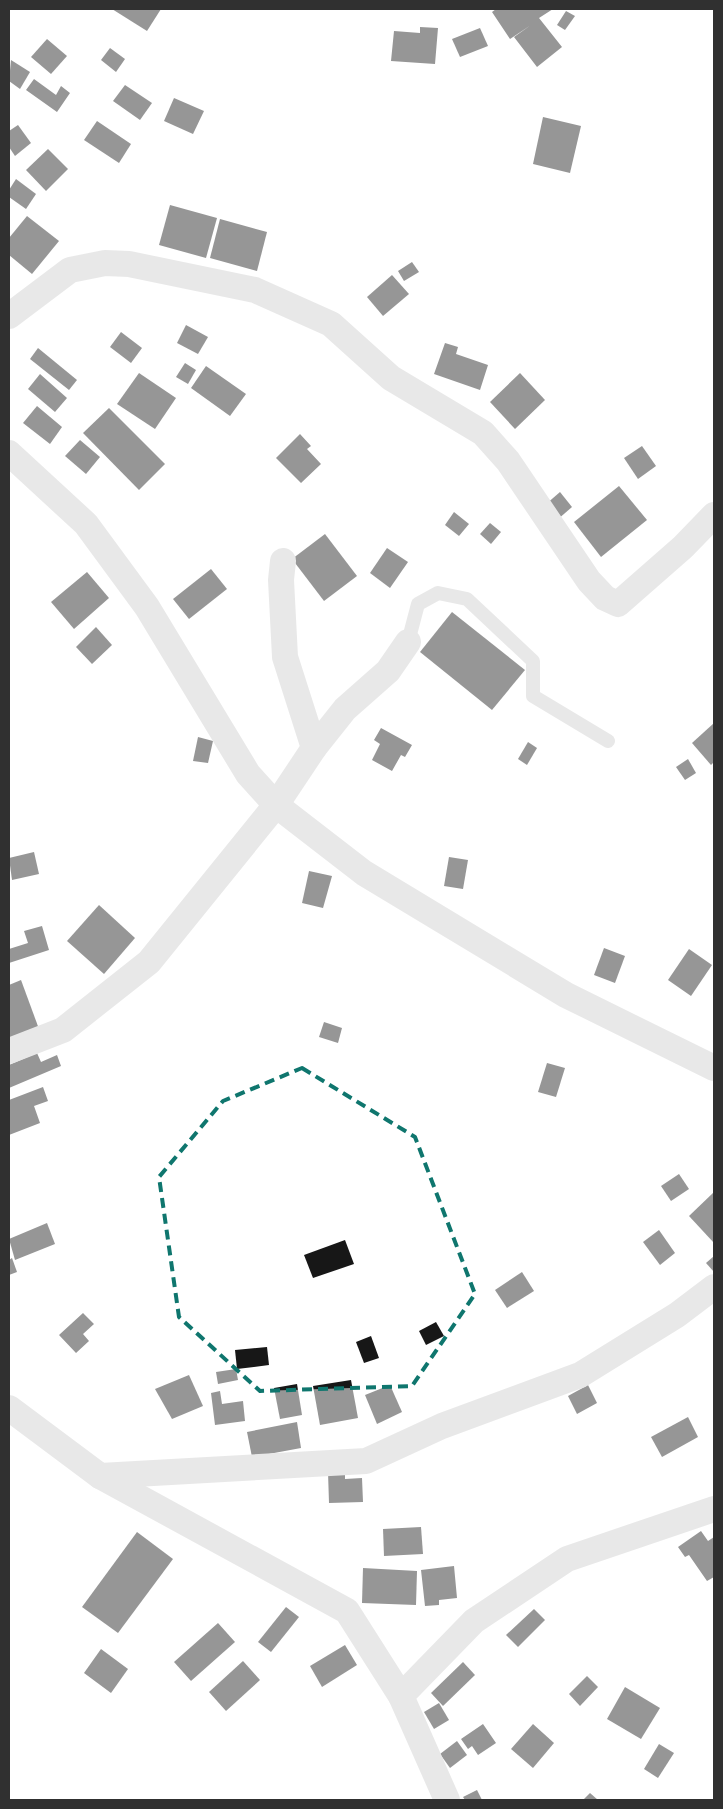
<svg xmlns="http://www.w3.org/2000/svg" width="723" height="1809" font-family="'PT Sans',sans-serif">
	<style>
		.building { fill: #171717 }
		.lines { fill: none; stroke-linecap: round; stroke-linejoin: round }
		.lane { stroke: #cdcdcd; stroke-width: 14 }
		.street { stroke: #cdcdcd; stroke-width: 26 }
		.marked { fill: none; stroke: #0f766e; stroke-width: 4; stroke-dasharray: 10 6; stroke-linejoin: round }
	</style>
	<rect width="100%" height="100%" fill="#fff"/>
	<!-- building -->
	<g class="building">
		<polygon points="112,9 161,9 147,31"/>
		<polygon points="496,9 553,9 539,18 562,47 537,67 514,37 531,25 510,39 492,12"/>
		<polygon points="566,11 575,16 565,30 557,25"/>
		<polygon points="420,27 438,28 435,64 391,61 394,31 420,33"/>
		<polygon points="480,28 488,46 460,57 452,39"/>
		<polygon points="47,39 67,56 51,74 31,57"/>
		<polygon points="110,48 125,59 116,72 101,60"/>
		<polygon points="11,60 30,72 20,89 9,81"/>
		<polygon points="34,79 56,95 61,86 70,93 57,112 26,90"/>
		<polygon points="125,85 152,103 140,120 113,101"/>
		<polygon points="174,98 204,111 193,134 164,121"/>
		<polygon points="543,117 581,126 570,173 533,164"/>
		<polygon points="97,121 131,144 119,163 84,140"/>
		<polygon points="18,125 31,143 15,156 9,147 9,131"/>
		<polygon points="48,149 68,169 46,191 26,170"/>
		<polygon points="16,179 36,194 26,209 9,197 9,190"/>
		<polygon points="170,205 217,218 206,258 159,245"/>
		<polygon points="27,216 59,241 32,274 9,255 9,238"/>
		<polygon points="220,219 267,232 257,271 210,258"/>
		<polygon points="412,262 419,272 404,281 398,271"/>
		<polygon points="392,275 409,294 383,316 367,297"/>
		<polygon points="186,325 208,337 198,354 177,343"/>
		<polygon points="121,332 142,348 131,363 110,347"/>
		<polygon points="445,343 458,347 456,354 488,365 480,390 434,374"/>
		<polygon points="38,348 77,380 69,390 30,359"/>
		<polygon points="185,363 196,370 188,384 176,377"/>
		<polygon points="206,366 246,394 230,416 191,388"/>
		<polygon points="139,373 176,398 155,429 117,404"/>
		<polygon points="520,373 545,400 515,429 490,402"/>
		<polygon points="40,374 67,398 55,412 28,389"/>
		<polygon points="37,406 62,427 50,444 23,423"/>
		<polygon points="109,408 165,464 139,490 83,433"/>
		<polygon points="300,434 311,446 307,449 321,464 301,483 276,458"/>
		<polygon points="80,440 100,457 86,474 65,456"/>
		<polygon points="642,446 656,466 638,479 624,458"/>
		<polygon points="619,486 647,520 601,557 574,522"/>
		<polygon points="560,492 572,507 557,520 545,505"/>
		<polygon points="454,512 469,524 459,536 445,525"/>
		<polygon points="490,523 501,532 491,544 480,534"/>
		<polygon points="325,534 357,576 324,601 292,559"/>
		<polygon points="387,548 408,562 390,588 370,573"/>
		<polygon points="211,569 227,589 189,619 173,599"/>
		<polygon points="87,572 109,598 74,629 51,602"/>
		<polygon points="452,612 525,670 492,710 420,652"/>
		<polygon points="96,627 112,645 92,664 76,647"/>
		<polygon points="714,723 714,762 711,765 692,743"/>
		<polygon points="381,728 412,745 405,757 401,755 392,771 372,760 380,744 374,740"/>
		<polygon points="198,737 213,741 208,763 193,761"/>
		<polygon points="528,742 537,748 527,765 518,759"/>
		<polygon points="688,759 696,773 685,780 676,767"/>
		<polygon points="34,852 39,874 12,880 9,858"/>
		<polygon points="449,857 468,860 463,889 444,886"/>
		<polygon points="309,871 332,876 323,908 302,903"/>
		<polygon points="99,905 135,938 104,974 67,941"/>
		<polygon points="42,926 49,950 9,963 9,949 28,943 24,931"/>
		<polygon points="604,948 625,956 615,983 594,975"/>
		<polygon points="689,949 712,965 691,996 668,980"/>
		<polygon points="21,980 39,1029 9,1040 9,985"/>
		<polygon points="324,1022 342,1028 338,1043 319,1037"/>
		<polygon points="37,1053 41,1062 57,1055 61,1066 9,1088 9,1065"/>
		<polygon points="547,1063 565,1068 556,1097 538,1092"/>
		<polygon points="43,1087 48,1101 34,1106 40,1123 9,1135 9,1100"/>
		<polygon points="679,1174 689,1189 671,1201 661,1186"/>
		<polygon points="714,1192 714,1243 689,1216"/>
		<polygon points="47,1223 55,1244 15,1260 9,1239"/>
		<polygon points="659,1230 675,1253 660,1265 643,1242"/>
		<polygon points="345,1240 354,1264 313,1278 304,1255"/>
		<polygon points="714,1256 714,1272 706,1263"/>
		<polygon points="12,1258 17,1272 9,1275 9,1260"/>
		<polygon points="522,1272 534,1291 507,1308 495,1290"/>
		<polygon points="83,1313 94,1324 83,1334 89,1341 76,1353 59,1335"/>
		<polygon points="436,1322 444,1336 426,1345 419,1331"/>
		<polygon points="371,1336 379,1358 364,1363 356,1342"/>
		<polygon points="267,1347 269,1365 237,1369 235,1350"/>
		<polygon points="236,1369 238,1380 218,1384 216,1372"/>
		<polygon points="189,1375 203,1406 172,1419 155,1389"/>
		<polygon points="351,1380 358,1418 320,1425 313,1386"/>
		<polygon points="297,1384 302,1415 280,1419 274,1388"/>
		<polygon points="390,1385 402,1412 377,1424 365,1395"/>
		<polygon points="588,1385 597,1403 577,1414 568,1396"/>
		<polygon points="220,1391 222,1404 243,1401 245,1421 215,1425 211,1393"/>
		<polygon points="688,1417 698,1437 662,1457 651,1437"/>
		<polygon points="297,1422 301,1448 252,1457 247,1432"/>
		<polygon points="345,1471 345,1479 362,1478 363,1502 329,1503 328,1472"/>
		<polygon points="421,1527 423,1554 384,1556 383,1529"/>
		<polygon points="701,1531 708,1541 714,1537 714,1577 707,1581 689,1555 685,1557 678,1547"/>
		<polygon points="137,1532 173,1559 118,1633 82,1607"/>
		<polygon points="454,1566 457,1598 439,1600 439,1605 425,1606 421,1570"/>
		<polygon points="363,1568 417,1571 416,1605 362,1603"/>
		<polygon points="286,1607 299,1617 271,1652 258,1642"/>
		<polygon points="534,1609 545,1620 518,1647 506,1635"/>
		<polygon points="218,1623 235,1642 191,1681 174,1662"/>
		<polygon points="345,1645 357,1665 322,1687 310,1666"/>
		<polygon points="101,1649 128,1669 111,1693 84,1673"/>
		<polygon points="243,1661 260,1680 226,1711 209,1692"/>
		<polygon points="463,1662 475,1675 443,1706 431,1693"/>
		<polygon points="587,1676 598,1687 580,1706 569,1694"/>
		<polygon points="625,1687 660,1708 641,1739 607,1719"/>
		<polygon points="439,1703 449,1720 434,1729 424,1712"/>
		<polygon points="483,1724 496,1743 478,1755 472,1746 468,1749 461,1739"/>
		<polygon points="533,1724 554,1743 533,1768 511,1749"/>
		<polygon points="457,1741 467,1755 450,1768 440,1754"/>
		<polygon points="659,1744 674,1753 658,1778 644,1769"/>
		<polygon points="477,1790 482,1800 465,1800 463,1797"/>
		<polygon points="590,1793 598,1800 583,1800"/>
	</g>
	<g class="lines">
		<!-- lane -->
		<polyline class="lane" points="408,642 418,604 438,593 467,599 533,661 533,696 608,741"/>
		<!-- street -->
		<g class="street">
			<polyline points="9,316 70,270 105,263 129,264 255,290 331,324 391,378 483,433 508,461 589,581 605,598 618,604 683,547 714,515"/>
			<polyline points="9,453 86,524 147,607 248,774 276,805 364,873 566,995 714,1068"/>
			<polyline points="314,748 345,709 388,671 408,642"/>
			<polyline points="9,1051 63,1030 149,962 276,805 314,748 285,657 281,580 283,561"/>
			<polyline points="9,1408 100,1476 347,1611 401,1696"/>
			<polyline points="100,1476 366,1461 442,1426 580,1375 677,1315 714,1287"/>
			<polyline points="447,1800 401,1696 474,1621 567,1559 714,1509"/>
		</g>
	</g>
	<!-- marked area -->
	<path d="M0 0H723V1809H0ZM302 1068 415 1137 475 1294 412 1386 260 1391 179 1317 159 1177 223 1101Z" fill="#fff" fill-opacity=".55" fill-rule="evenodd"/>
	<path class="marked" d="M302 1068 415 1137 475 1294 412 1386 260 1391 179 1317 159 1177 223 1101Z"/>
	<!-- border -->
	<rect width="723" height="1809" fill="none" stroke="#303030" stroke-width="20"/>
</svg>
